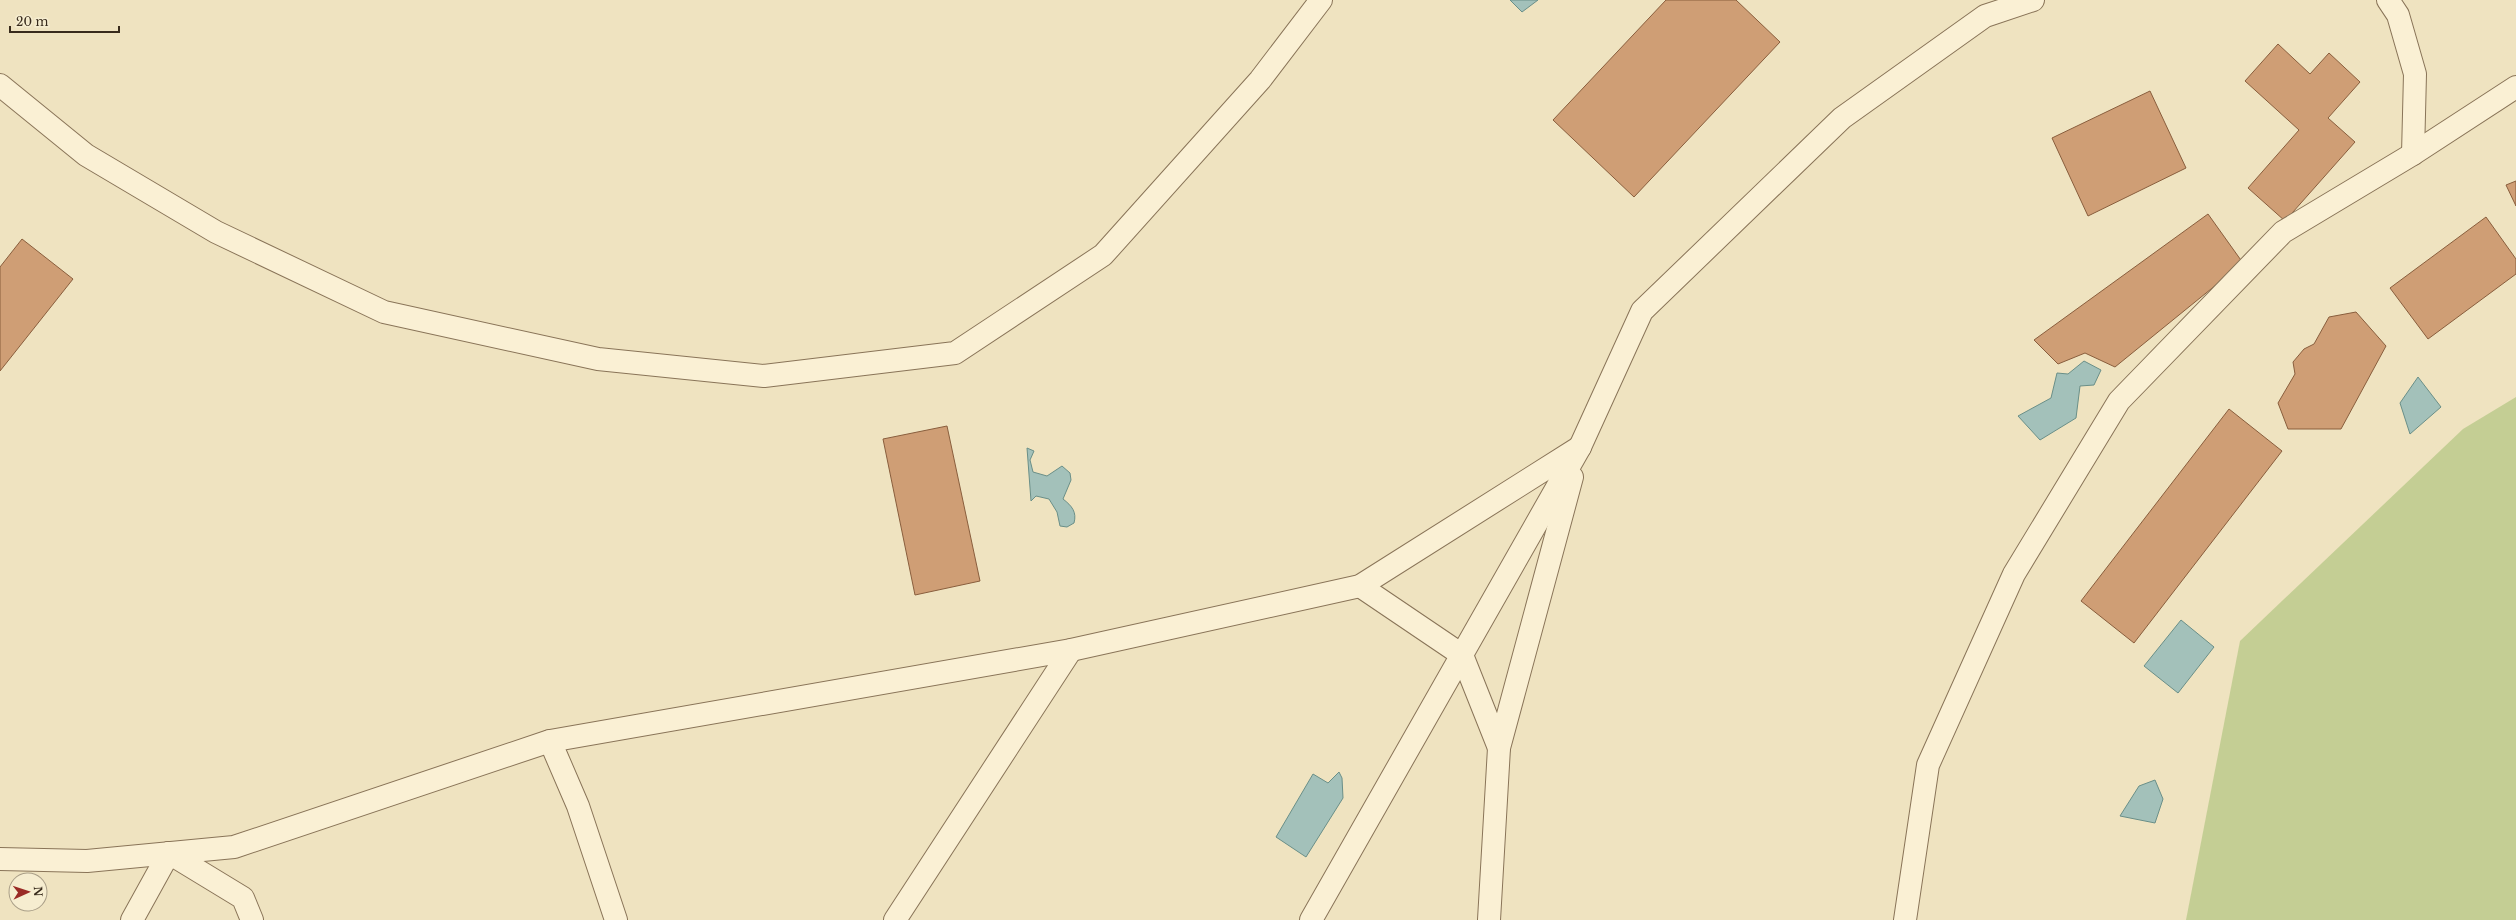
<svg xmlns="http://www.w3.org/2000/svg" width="2516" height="920" font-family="'Libre Baskerville',serif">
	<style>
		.green { fill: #c4ce94 }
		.water { fill: #a3c1ba; stroke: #6a8f88 }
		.building { fill: #cf9e75; stroke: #895e3d }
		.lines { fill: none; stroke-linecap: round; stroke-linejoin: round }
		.street-casing { stroke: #897458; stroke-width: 24 }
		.street { stroke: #faf0d4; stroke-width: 22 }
	</style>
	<rect width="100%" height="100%" fill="#efe3c0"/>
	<!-- green -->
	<polygon class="green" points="2516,397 2516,920 2186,920 2240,641 2463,429"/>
	<!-- water -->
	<g class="water">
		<polygon points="1510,0 1538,0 1522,12"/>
		<polygon points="2084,361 2101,370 2094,385 2080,386 2076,418 2040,440 2018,416 2051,398 2057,373 2068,374"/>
		<polygon points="2418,377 2441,407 2410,434 2400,403"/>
		<path d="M1027 448 1034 451 1030 460 1033 472 1047 476 1062 466 1070 473 1071 480 1063 499C1072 506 1077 512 1074 523L1067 527 1060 526 1057 512 1049 499 1036 496 1031 501Z"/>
		<polygon points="2181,620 2214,647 2178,693 2144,666"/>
		<polygon points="1339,772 1342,778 1343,798 1306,857 1276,837 1313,774 1328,783"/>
		<polygon points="2155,780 2163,799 2155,823 2120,816 2139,786"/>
	</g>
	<!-- building -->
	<g class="building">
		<polygon points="1666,0 1736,0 1780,42 1634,197 1553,120"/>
		<polygon points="2278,44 2310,74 2329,53 2360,82 2328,118 2355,142 2285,221 2248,188 2299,130 2245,81"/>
		<polygon points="2150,91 2186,168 2088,216 2052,138"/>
		<polygon points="2516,181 2516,206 2506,185"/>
		<polygon points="2208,214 2243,263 2115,367 2085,353 2058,364 2034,340"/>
		<polygon points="2486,217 2516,259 2516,274 2428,339 2390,288"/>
		<polygon points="22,239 73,279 0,371 0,267"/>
		<polygon points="2356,312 2386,346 2341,429 2288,429 2278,403 2295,374 2293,362 2304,349 2314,344 2329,317"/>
		<polygon points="2229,409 2282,451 2134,643 2081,601"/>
		<polygon points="947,426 980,581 915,595 883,439"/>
	</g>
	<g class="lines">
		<!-- street casing -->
		<g class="street-casing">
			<g id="street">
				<polyline points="2388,0 2398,15 2415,74 2413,154"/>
				<polyline points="0,85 86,155 216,232 384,312 598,359 764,376 955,353 1103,255 1260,80 1321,0"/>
				<polyline points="1360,586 1462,655 1499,748"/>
				<polyline points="550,741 578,806 616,920"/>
				<polyline points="169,853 243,898 252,920"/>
				<polyline points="0,859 87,861 234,847 550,741 1071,650 1360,586 1580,447"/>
				<polyline points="132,920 169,853"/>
				<polyline points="895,920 1071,650"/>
				<polyline points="1311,920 1580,447 1642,311 1842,118 1985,16 2033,0"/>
				<polyline points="1489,920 1499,748 1572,477"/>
				<polyline points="1905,920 1928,765 2014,574 2119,401 2283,232 2413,154 2516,87"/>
			</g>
		</g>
		<!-- street -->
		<use href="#street" class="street"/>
	</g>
	<!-- north arrow -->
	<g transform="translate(28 892) rotate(87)"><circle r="19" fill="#f6edd0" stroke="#aa9f88"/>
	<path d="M0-3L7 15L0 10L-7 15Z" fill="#9a2a26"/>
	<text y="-6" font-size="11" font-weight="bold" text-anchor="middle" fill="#382b1c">N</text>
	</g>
	<!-- scale -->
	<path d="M10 26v6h109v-6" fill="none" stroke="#382b1c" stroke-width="2"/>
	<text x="16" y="26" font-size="12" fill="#382b1c" stroke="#f6edd0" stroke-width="3" paint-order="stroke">20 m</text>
</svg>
